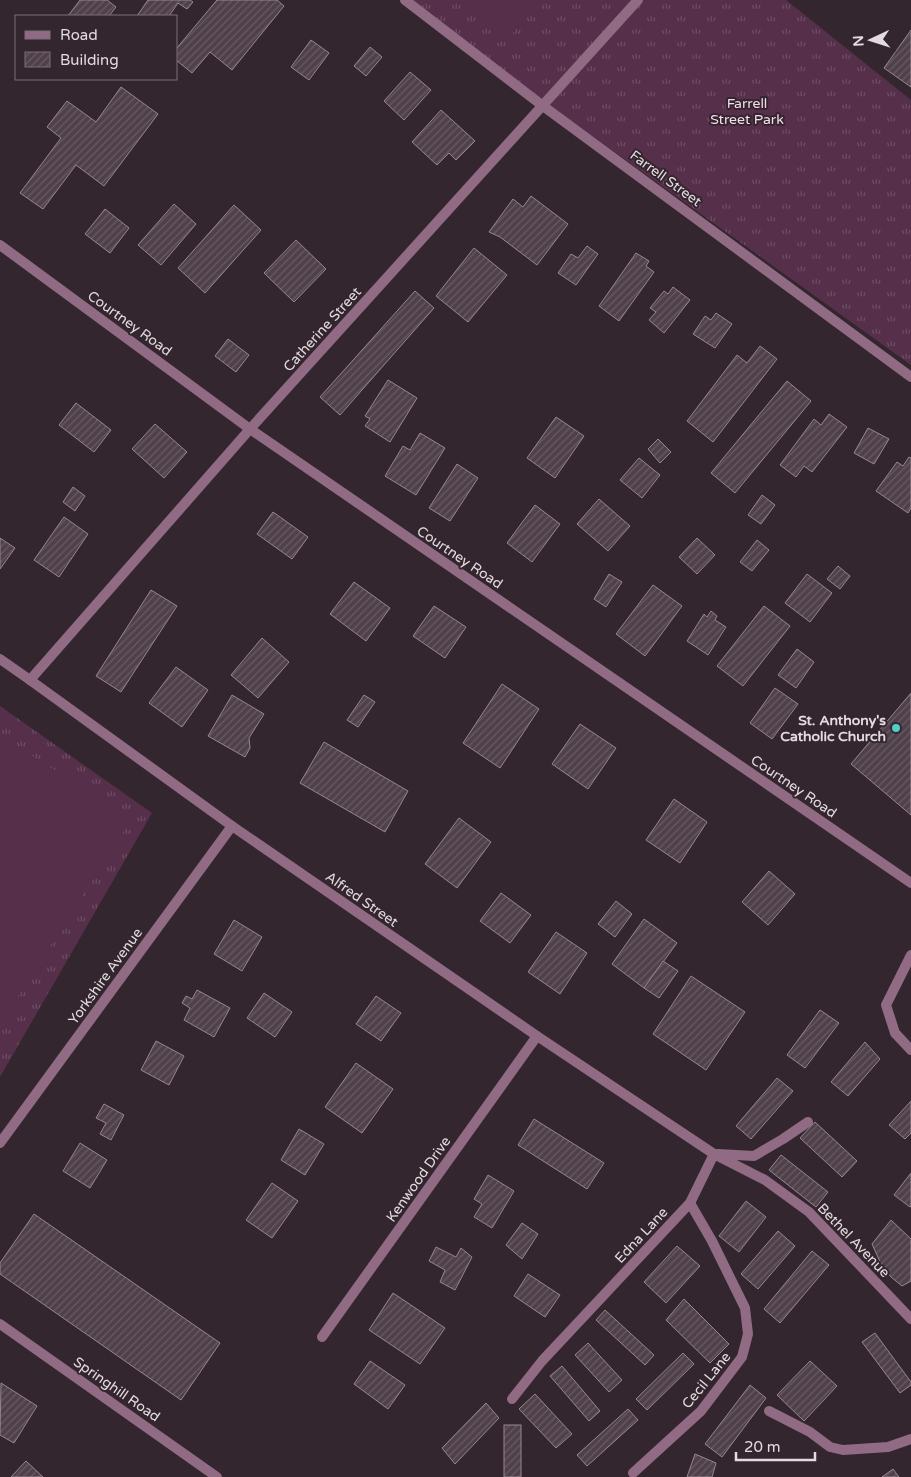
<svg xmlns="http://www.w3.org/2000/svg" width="911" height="1477" font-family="'Varela Round',sans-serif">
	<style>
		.grass { fill: url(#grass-tufts) }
		.pitch { fill: #562f4a }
		.building { fill: url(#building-hatch); stroke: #978691 }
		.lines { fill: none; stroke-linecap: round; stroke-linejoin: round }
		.lane { stroke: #906b83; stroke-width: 10 }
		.street { stroke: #906b83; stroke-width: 10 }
		.poi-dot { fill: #54cdc7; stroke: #34262f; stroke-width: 2 }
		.labels { text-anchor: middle; stroke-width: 4; stroke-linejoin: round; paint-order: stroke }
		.park-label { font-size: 14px; fill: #f7daed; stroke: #34262f }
		.street-label { font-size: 14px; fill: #e4dbe0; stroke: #34262f }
		.poi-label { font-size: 14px; font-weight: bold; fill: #e4dbe0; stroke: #34262f; text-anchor: end }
	</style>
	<defs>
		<pattern id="grass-tufts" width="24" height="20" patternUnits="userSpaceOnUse" patternTransform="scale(1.25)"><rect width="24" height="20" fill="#562f4a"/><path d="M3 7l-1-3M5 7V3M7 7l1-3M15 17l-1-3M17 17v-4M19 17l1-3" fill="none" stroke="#6e4d64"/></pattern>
		<pattern id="building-hatch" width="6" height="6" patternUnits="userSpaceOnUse" patternTransform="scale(1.25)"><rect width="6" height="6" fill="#4f404a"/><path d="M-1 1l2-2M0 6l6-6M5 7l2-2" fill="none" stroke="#685b64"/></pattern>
	</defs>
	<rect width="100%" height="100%" fill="#34262f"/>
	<!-- grass -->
	<g class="grass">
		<polygon points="409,0 786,0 911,100 911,365 566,117"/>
		<polygon points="0,706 152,813 0,1077"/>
	</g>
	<!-- pitch -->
	<g class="pitch">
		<polygon points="471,0 538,0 513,33"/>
		<polygon points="0,735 131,820 0,1024"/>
	</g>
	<!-- building -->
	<g class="building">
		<polygon points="80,0 107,0 116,7 109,16 68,16"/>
		<polygon points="148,0 190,0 193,2 187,9 178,3 169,16 137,16"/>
		<polygon points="217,0 277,0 284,6 232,70 210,52 192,73 176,60 176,49"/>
		<polygon points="911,30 911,87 884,68"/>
		<polygon points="311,40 329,53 309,80 291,67"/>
		<polygon points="370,47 382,57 366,76 354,66"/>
		<polygon points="410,72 431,90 404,120 384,101"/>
		<polygon points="121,87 158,114 104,186 76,165 43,209 20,193 61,138 47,127 67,101 96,122"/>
		<polygon points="441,110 475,141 456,160 449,153 437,165 412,142"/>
		<polygon points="531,196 568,224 537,265 500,237 489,232 513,199 523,207"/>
		<polygon points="174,204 196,224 161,265 138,245"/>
		<polygon points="234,205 261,230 205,293 178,268"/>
		<polygon points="105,209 129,228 110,253 85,234"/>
		<polygon points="296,240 326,269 294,302 264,273"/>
		<polygon points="587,246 598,254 576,285 558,273 571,254 578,258"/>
		<polygon points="474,248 507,275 468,322 436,296"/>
		<polygon points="636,253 649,261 646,266 654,272 619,321 599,306"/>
		<polygon points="673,287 690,300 664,333 649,320 656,312 650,308 664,291 668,294"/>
		<polygon points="415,291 434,308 340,415 320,397"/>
		<polygon points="716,313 732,324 715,348 693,334 705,316 711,320"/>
		<polygon points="228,339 249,355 236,372 215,356"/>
		<polygon points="760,346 777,359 713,442 687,421 737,355 747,363"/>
		<polygon points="388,380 417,398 390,442 365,426 370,419 365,416"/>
		<polygon points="787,381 811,401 735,493 711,473"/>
		<polygon points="76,403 111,430 94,452 59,425"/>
		<polygon points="829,414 847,427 812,472 804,466 796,477 780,465 814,419 821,425"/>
		<polygon points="556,417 584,436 555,478 527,458"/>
		<polygon points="155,424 187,452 164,478 132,449"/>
		<polygon points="868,428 889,439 874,464 854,453"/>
		<polygon points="420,433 445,448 416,495 385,476 403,446 410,450"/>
		<polygon points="658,439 671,452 660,463 648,449"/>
		<polygon points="909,457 911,458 911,508 908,513 876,491 897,462 903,466"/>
		<polygon points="639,458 660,475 642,498 620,480"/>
		<polygon points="457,464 478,478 450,521 429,508"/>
		<polygon points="73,487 85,496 75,511 63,502"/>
		<polygon points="762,495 775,505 761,524 748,515"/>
		<polygon points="599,499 630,526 608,551 577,524"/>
		<polygon points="535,505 560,524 532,562 507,543"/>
		<polygon points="273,512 308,537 292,559 257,534"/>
		<polygon points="64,517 88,534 59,577 34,560"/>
		<polygon points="0,538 15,548 0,569"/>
		<polygon points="697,538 715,555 697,574 679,557"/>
		<polygon points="757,540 769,550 752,571 740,562"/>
		<polygon points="838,566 850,576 840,589 827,579"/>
		<polygon points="609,574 622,582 606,607 594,599"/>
		<polygon points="807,574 832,593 810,622 785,603"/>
		<polygon points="354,582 390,608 366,641 330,614"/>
		<polygon points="653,585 682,606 645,656 616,634"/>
		<polygon points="151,590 177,606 121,692 96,676"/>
		<polygon points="434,606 466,627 445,658 413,636"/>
		<polygon points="764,606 790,626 743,686 717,666"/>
		<polygon points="711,611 717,616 715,620 726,627 708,655 687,641 704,614 707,617"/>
		<polygon points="262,638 289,662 258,698 231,675"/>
		<polygon points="797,649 814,662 796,688 778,675"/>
		<polygon points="176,667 208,690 182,727 149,703"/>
		<polygon points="502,684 539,709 500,768 463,743"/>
		<polygon points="775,688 798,704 772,739 750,723"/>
		<polygon points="911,693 911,815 851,764"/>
		<polygon points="232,695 264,714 249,738 250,748 245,757 208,736"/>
		<polygon points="364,695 375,702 358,727 347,720"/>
		<polygon points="580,724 616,748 588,789 552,764"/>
		<polygon points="324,742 408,791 385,832 300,783"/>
		<polygon points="674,799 707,822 680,863 646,840"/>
		<polygon points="459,818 491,842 457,888 425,864"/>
		<polygon points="769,871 795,894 768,925 742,902"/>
		<polygon points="501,893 531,915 510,943 480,921"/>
		<polygon points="616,901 632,914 615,937 598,924"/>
		<polygon points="644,919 677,943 644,988 612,964"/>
		<polygon points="234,920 262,937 242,971 214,954"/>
		<polygon points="556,932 587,953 560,994 528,972"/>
		<polygon points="663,961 678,971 659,998 644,988"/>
		<polygon points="691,976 745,1012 706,1070 653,1034"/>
		<polygon points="197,990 230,1008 214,1037 184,1020 190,1008 182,1003 186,996 192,999"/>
		<polygon points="264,993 292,1012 275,1037 247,1018"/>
		<polygon points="376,996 401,1013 381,1041 356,1024"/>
		<polygon points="820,1010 839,1023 805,1068 787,1055"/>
		<polygon points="156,1041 184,1056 169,1085 141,1070"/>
		<polygon points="865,1042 880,1059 848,1096 831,1082"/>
		<polygon points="356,1063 393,1089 362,1133 325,1107"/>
		<polygon points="777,1078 793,1091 751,1139 736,1126"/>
		<polygon points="911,1101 911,1133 905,1139 889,1125"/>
		<polygon points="104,1104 124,1115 111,1140 100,1134 106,1123 96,1118"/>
		<polygon points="534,1119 604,1163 587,1189 518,1145"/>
		<polygon points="815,1122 857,1161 842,1177 800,1138"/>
		<polygon points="299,1129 324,1144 305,1175 281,1160"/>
		<polygon points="80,1143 107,1160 90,1188 63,1171"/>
		<polygon points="781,1155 828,1192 816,1207 769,1170"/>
		<polygon points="911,1173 911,1206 910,1207 894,1195"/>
		<polygon points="488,1175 514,1191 492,1228 474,1217 482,1204 474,1199"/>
		<polygon points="272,1183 298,1201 272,1238 246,1220"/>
		<polygon points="746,1201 766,1217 739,1252 719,1236"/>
		<polygon points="34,1214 220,1343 181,1400 0,1274 0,1263"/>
		<polygon points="891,1220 911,1239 911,1281 902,1286 891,1277 882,1266 872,1244"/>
		<polygon points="522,1223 538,1234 522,1259 506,1245"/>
		<polygon points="778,1231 795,1246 758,1289 741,1274"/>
		<polygon points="677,1246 700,1266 666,1303 644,1282"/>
		<polygon points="436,1247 456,1257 461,1248 472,1257 455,1290 440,1282 445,1270 429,1261"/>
		<polygon points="812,1251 829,1265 780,1323 764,1309"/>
		<polygon points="528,1274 560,1295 545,1317 514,1296"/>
		<polygon points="393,1293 445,1328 420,1364 369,1330"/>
		<polygon points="684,1299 729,1344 710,1363 666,1320"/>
		<polygon points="605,1310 654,1355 645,1365 596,1320"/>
		<polygon points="875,1333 911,1382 911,1385 900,1393 862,1342"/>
		<polygon points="588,1343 622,1380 609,1392 575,1355"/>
		<polygon points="683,1353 694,1364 647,1410 636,1399"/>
		<polygon points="370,1361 405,1385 388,1409 354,1384"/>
		<polygon points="810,1361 837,1386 804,1421 777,1395"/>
		<polygon points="562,1366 600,1411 589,1421 550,1376"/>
		<polygon points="1,1383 37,1406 14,1443 0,1435"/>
		<polygon points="750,1385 766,1398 722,1457 705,1444"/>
		<polygon points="535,1394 572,1434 556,1448 519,1409"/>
		<polygon points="486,1403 499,1418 455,1464 442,1448"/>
		<polygon points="628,1409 638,1420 587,1466 577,1455"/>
		<rect x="504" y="1425" width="17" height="52"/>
		<polygon points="695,1454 716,1463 712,1477 687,1477"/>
		<polygon points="26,1461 43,1477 11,1477"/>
		<polygon points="893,1469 899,1477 882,1477"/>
	</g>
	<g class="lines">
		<!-- lane -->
		<g class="lane">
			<polyline points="911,955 886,1005 895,1033 911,1050"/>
			<polyline points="718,1154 754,1156 783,1139 808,1122"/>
			<polyline points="512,1399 542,1361 690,1203 714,1154 765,1180 809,1212 911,1319"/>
			<polyline points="769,1411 810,1432 830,1447 843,1450 888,1447 911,1439"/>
			<polyline points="633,1473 701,1411 742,1357 748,1334 745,1308 712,1241 690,1203"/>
		</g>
		<!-- street -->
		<g class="street">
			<polyline points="405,0 543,106 911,377"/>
			<polyline points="0,245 250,429 911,883"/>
			<polyline points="0,659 30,680 232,826 537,1036 714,1154"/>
			<polyline points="30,680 250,429 638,0"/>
			<polyline points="0,1143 232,826"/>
			<polyline points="0,1324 217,1477"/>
			<polyline points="322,1337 537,1036"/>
		</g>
	</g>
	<!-- markers -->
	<circle class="poi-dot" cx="896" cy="728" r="5"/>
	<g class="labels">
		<!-- park labels -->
		<g class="park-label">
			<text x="747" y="108">Farrell<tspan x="747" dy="16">Street Park</tspan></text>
		</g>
		<!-- street labels -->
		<g class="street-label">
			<text transform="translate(666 178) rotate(36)" y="5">Farrell Street</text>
			<text transform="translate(130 323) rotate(36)" y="5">Courtney Road</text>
			<text transform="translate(322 329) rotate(-48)" y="5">Catherine Street</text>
			<text transform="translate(460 557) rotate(34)" y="5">Courtney Road</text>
			<text transform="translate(794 786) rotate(34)" y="5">Courtney Road</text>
			<text transform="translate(362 899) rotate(35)" y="5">Alfred Street</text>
			<text transform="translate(105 976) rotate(-54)" y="5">Yorkshire Avenue</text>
			<text transform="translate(418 1179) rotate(-55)" y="5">Kenwood Drive</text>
			<text transform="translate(641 1235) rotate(-47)" y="5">Edna Lane</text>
			<text transform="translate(854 1240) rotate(46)" y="5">Bethel Avenue</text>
			<text transform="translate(706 1380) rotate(-51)" y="5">Cecil Lane</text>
			<text transform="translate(117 1389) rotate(35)" y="5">Springhill Road</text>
		</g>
		<!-- poi labels -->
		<g class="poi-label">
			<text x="886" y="725">St. Anthony's<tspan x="886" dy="16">Catholic Church</tspan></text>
		</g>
	</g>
	<!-- legend -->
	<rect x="15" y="15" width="162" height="65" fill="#34262f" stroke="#7a6e76"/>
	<rect x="25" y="31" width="25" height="8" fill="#906b83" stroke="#7a6e76"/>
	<text x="60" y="40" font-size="15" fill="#e4dbe0">Road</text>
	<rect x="25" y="52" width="25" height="15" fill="url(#building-hatch)" stroke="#7a6e76"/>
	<text x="60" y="65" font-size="15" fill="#e4dbe0">Building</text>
	<!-- north arrow -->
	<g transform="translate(871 40) rotate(266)" stroke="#34262f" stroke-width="4" paint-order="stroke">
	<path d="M0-4L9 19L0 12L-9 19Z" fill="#e4dbe0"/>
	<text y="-8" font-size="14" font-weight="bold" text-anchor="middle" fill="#e4dbe0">N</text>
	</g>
	<!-- scale -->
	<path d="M736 1452v8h79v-8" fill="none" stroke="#e4dbe0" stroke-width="2.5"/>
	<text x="744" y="1452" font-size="15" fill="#e4dbe0" stroke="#34262f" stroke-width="4" paint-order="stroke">20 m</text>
</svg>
